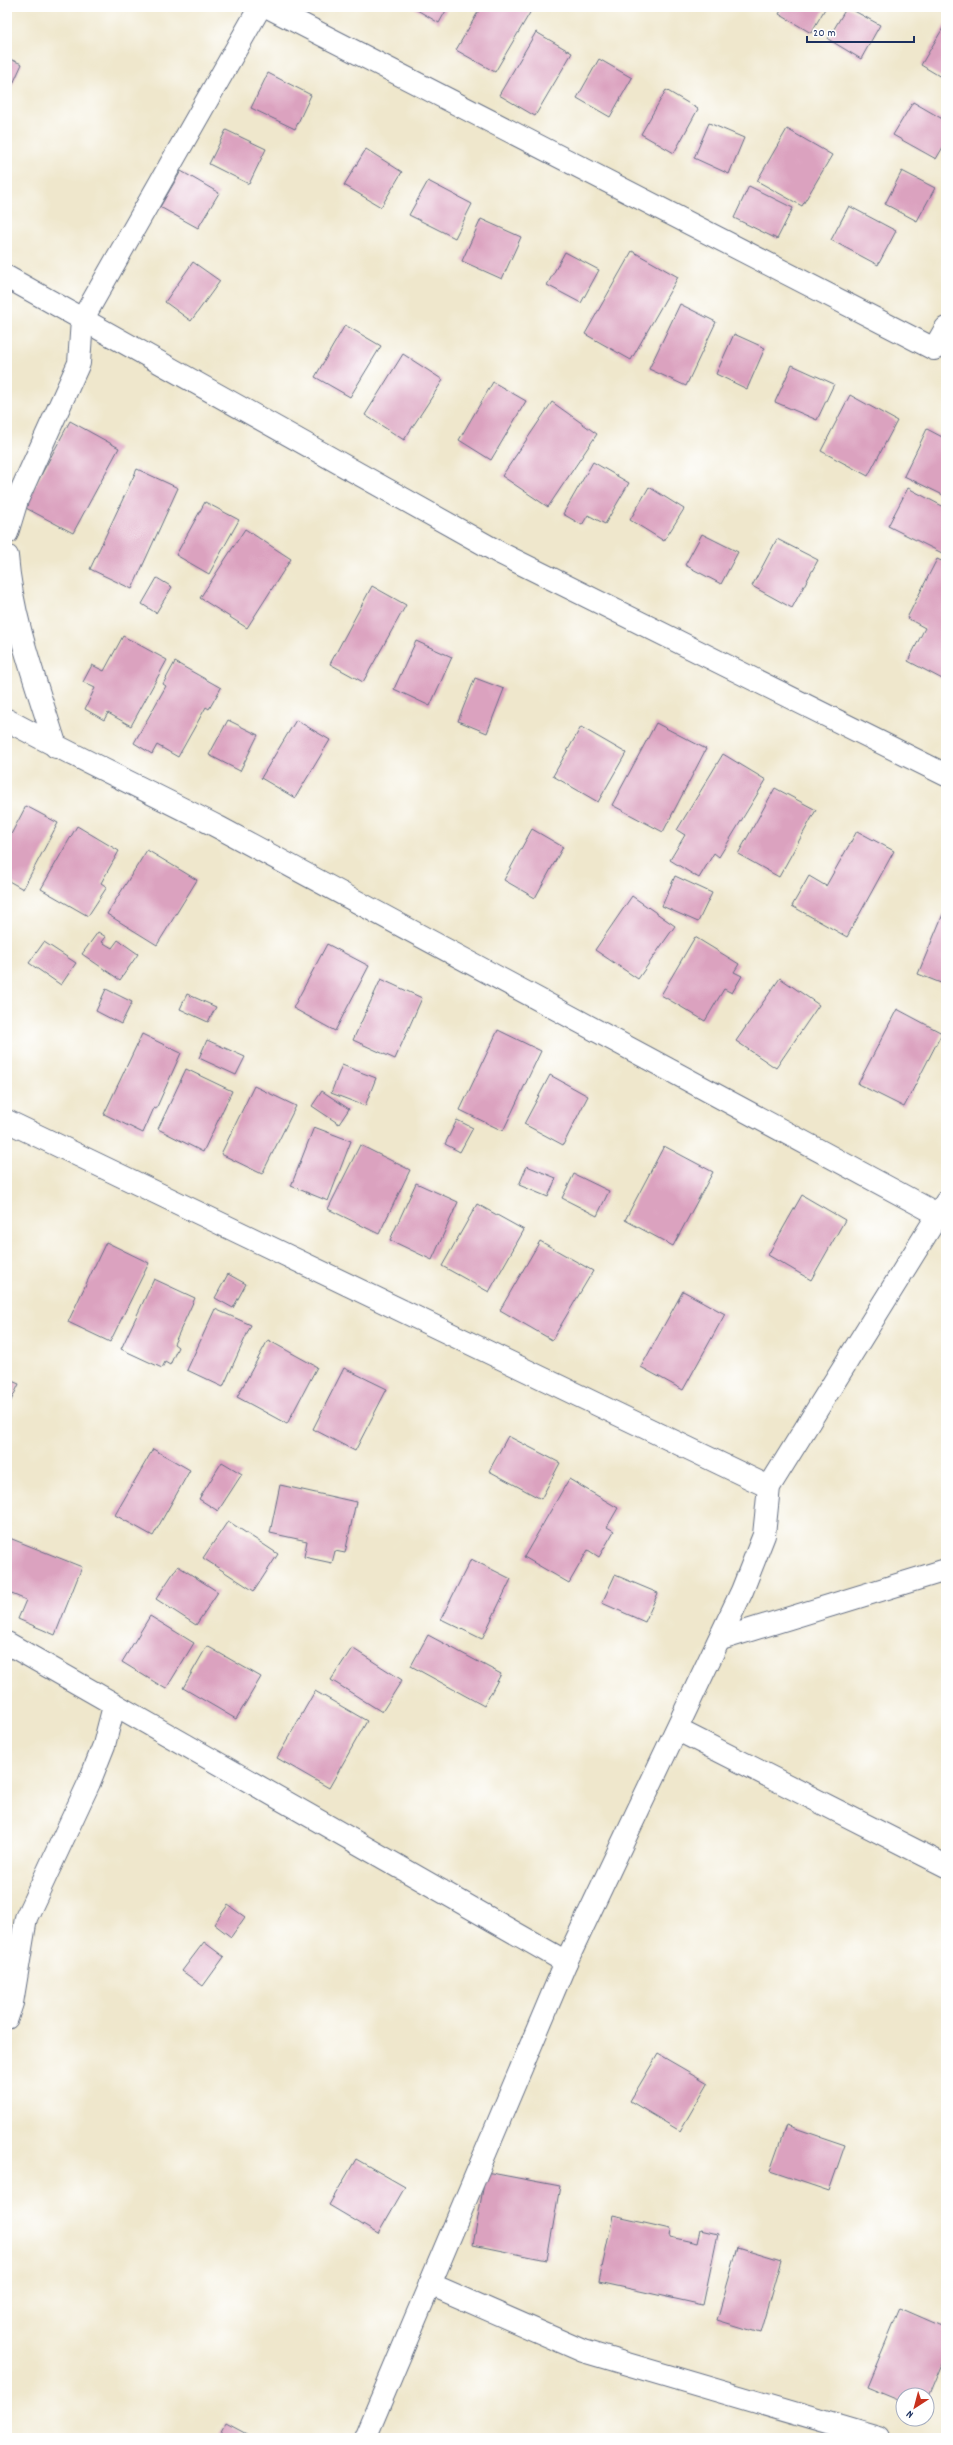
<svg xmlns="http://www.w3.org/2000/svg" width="953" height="2445" font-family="Dekko,sans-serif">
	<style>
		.building { fill: #dba2bf }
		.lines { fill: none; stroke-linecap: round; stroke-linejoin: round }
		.street-casing { stroke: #656f84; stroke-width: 24 }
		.secondary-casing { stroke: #656f84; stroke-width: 24 }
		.street { stroke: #fff; stroke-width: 22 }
		.secondary { stroke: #fff; stroke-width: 22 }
	</style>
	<rect width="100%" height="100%" fill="#fff"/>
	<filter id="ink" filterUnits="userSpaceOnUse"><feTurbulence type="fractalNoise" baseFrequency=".025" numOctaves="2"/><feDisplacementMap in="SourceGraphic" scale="8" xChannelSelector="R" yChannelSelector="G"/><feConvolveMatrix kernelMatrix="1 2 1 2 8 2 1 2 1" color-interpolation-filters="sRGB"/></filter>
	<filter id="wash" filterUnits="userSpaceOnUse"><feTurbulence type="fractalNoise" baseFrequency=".012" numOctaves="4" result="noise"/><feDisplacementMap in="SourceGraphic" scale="16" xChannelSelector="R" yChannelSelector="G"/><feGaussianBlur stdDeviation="0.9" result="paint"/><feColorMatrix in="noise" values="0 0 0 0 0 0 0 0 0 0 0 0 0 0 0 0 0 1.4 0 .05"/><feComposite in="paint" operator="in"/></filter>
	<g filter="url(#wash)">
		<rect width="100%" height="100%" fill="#efe7cc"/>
		<g id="blocks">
			<!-- building -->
			<g class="building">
				<polygon points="412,7 448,7 439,23"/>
				<polygon points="481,7 523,7 531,11 495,72 456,50"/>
				<polygon points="783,7 826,7 811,33 779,14"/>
				<polygon points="847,7 880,25 861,59 828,39"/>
				<polygon points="946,23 946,80 921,65"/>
				<polygon points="536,32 572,53 535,116 499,95"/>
				<polygon points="7,58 22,64 7,97"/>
				<polygon points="599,59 632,78 610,117 577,98"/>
				<polygon points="268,73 311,95 295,129 251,108"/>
				<polygon points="666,90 698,109 674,153 641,134"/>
				<polygon points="913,102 946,121 946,142 936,159 893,135"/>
				<polygon points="709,123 744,138 729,174 694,158"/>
				<polygon points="787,129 832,155 802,206 757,181"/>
				<polygon points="226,130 266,149 249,184 209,164"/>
				<polygon points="366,149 402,172 381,207 344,185"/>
				<polygon points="181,171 219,193 198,228 160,207"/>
				<polygon points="902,171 935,188 917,221 885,204"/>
				<polygon points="428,181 472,204 455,238 409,215"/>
				<polygon points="749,186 793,208 777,239 734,218"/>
				<polygon points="849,206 896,231 878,265 831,240"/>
				<polygon points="481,219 521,237 502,279 462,261"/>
				<polygon points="632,251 678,277 631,360 585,334"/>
				<polygon points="565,252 599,270 581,303 547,285"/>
				<polygon points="193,262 220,281 191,321 165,302"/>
				<polygon points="680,304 716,322 686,386 649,369"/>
				<polygon points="345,325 381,346 350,397 315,377"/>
				<polygon points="734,334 765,348 747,389 716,374"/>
				<polygon points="403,354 443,380 404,440 365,415"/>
				<polygon points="792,365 834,384 817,420 775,402"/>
				<polygon points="493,382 526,401 491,460 459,440"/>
				<polygon points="850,395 897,421 868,476 821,451"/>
				<polygon points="552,402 597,434 548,507 502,476"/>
				<polygon points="70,421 119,448 73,533 24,507"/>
				<polygon points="927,429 946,439 946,488 943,495 904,476"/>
				<polygon points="593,462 629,483 605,524 588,515 582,525 563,514"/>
				<polygon points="137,469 178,488 132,589 90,569"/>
				<polygon points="649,487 684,509 664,541 630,520"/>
				<polygon points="908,488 946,508 946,555 888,526"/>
				<polygon points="205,502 239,520 209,574 176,555"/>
				<polygon points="245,529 291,559 247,628 200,598"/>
				<polygon points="702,534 738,552 721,584 685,565"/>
				<polygon points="777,539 818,560 792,608 752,586"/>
				<polygon points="937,559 946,563 946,681 908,661 925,628 907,618"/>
				<polygon points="157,578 172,587 156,613 142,604"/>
				<polygon points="372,586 406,605 363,682 330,664"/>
				<polygon points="123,636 167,660 131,726 108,713 104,720 85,709 95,688 83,682 92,665 104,671"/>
				<polygon points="416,641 452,657 430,706 394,689"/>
				<polygon points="175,662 221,688 209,709 206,707 178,757 157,745 152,754 134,743 166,686 163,684"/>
				<polygon points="475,678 504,689 487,733 458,721"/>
				<polygon points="228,720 258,735 240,771 209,755"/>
				<polygon points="296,720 330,740 295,798 261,778"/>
				<polygon points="656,723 706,749 663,832 612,805"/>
				<polygon points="581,727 626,753 598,802 553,776"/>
				<polygon points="723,754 766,780 719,857 714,853 699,878 670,860 685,835 677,830"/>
				<polygon points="775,788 816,810 779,877 738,854"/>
				<polygon points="26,806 58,823 23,889 7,880 7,842"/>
				<polygon points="77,826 119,851 101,883 107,887 88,916 41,889"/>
				<polygon points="532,829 563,847 535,898 504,880"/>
				<polygon points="857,831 894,851 847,937 792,906 809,876 826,886"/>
				<polygon points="147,850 197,880 157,945 107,914"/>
				<polygon points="675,876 712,893 698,922 662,906"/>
				<polygon points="632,896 675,926 638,979 595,950"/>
				<polygon points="946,907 946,985 918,974"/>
				<polygon points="98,932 106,937 102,942 112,948 118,940 138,954 120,980 82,954"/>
				<polygon points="695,937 739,964 734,972 742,976 732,993 724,989 705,1021 661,995"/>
				<polygon points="44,942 76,963 61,985 29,963"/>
				<polygon points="327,944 369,966 335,1031 293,1008"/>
				<polygon points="780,978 819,1005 776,1068 736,1041"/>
				<polygon points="381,979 422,998 395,1059 353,1040"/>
				<polygon points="106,989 132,1002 121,1024 96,1011"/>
				<polygon points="187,994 216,1007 208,1022 180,1009"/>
				<polygon points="897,1009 942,1033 904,1107 858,1084"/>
				<polygon points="498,1030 541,1051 503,1131 460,1110"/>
				<polygon points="142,1034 181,1053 156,1109 154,1108 143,1133 104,1114"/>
				<polygon points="207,1040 245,1057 236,1075 199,1058"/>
				<polygon points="342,1065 376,1078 365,1106 331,1093"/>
				<polygon points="186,1069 232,1091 203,1152 158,1129"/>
				<polygon points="550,1075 588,1096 563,1145 524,1124"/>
				<polygon points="254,1086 296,1106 262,1174 221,1154"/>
				<polygon points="322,1091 349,1109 339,1124 312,1106"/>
				<polygon points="457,1120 473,1128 460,1152 445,1144"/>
				<polygon points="314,1127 351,1141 328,1201 291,1186"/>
				<polygon points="360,1145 410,1170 379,1234 328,1209"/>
				<polygon points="664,1146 713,1172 673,1246 625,1220"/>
				<polygon points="527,1166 556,1178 548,1197 519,1185"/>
				<polygon points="574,1174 609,1191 597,1216 562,1198"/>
				<polygon points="416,1183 458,1202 432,1260 390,1240"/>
				<polygon points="802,1195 845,1220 811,1280 768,1255"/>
				<polygon points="477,1204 524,1230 489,1292 442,1266"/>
				<polygon points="540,1241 593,1271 552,1340 500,1310"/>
				<polygon points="106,1242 149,1263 110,1342 68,1322"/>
				<polygon points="228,1274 246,1284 233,1308 215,1298"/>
				<polygon points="154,1279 195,1298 174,1344 178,1347 170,1365 165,1362 162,1368 121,1349"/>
				<polygon points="683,1291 725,1314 683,1390 641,1367"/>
				<polygon points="215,1309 251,1325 223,1387 187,1370"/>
				<polygon points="268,1340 317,1367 287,1424 237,1397"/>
				<polygon points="344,1368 387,1389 355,1451 313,1429"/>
				<polygon points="7,1379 19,1384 7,1409"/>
				<polygon points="508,1436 560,1463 541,1499 489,1471"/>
				<polygon points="153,1449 190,1470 153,1536 115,1515"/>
				<polygon points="222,1462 242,1474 218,1511 199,1499"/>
				<polygon points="569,1479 618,1508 607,1527 614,1531 599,1557 588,1550 569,1583 524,1557"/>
				<polygon points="280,1485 356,1502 345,1553 335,1551 332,1563 304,1557 307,1541 270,1533"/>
				<polygon points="228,1521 278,1554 254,1591 203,1558"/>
				<polygon points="7,1537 82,1567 55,1635 18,1619 26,1600 7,1592"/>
				<polygon points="471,1559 511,1579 482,1639 441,1619"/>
				<polygon points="178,1566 218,1592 196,1625 156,1599"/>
				<polygon points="615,1575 658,1593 645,1622 602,1603"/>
				<polygon points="150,1616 194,1643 166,1689 122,1662"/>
				<polygon points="428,1635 501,1674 484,1706 411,1666"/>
				<polygon points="207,1646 261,1677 236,1719 183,1688"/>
				<polygon points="352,1648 402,1680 382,1712 331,1680"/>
				<polygon points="315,1691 367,1721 329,1788 277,1758"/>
				<polygon points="228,1905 245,1917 231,1937 214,1924"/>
				<polygon points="204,1942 224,1957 203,1986 182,1971"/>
				<polygon points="658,2054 708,2083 680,2131 630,2101"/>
				<polygon points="786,2125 845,2145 829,2191 770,2171"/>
				<polygon points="356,2159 405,2187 378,2234 329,2205"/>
				<polygon points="486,2172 560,2186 547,2260 473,2245"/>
				<polygon points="613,2216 671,2229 670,2237 697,2243 700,2230 718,2234 703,2305 599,2282"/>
				<polygon points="738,2247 781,2260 760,2333 717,2320"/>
				<polygon points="900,2308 946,2328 946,2353 927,2399 927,2395 903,2395 903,2402 867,2387"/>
				<polygon points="226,2423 254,2438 218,2438"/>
			</g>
		</g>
	</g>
	<g filter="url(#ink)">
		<use href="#blocks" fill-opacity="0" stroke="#656f84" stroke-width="1"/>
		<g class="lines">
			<!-- street casing -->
			<g class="street-casing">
				<g id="street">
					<polyline points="268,7 934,349 946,328"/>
					<polyline points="7,533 17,500 79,363 82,320 260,7"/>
					<path d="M7 556C12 621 37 685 56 747"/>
					<path d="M7 720C77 758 149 791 220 828 460 956 700 1084 939 1215"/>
					<polyline points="7,1121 769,1487"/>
					<polyline points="721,1639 946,1570"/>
					<polyline points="7,1643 566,1962 742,1591 764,1535 769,1487 946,1202"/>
					<polyline points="678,1730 946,1866"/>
					<polyline points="7,2018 12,2003 26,1918 89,1783 104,1745 114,1706"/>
					<polyline points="430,2284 583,2351 879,2438"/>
					<polyline points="365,2438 566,1962"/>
				</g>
			</g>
			<!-- secondary casing -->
			<g class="secondary-casing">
				<polyline id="secondary" points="7,277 500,553 946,775"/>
			</g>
			<!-- street -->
			<use href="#street" class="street"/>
			<!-- secondary -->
			<use href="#secondary" class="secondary"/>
		</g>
	</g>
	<!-- margin -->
	<rect width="953" height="2445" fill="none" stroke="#fff" stroke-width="24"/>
	<!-- north arrow -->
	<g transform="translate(915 2407) rotate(216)"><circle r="19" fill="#ffffff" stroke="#a4acbf"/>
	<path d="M0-3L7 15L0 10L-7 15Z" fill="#c8321e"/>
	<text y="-6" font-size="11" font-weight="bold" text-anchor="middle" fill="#1b2f5e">N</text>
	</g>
	<!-- scale -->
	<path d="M807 36v6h107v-6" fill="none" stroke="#1b2f5e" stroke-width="2"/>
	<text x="813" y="36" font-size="12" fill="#1b2f5e" stroke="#ffffff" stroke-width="3" paint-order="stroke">20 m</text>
</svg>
